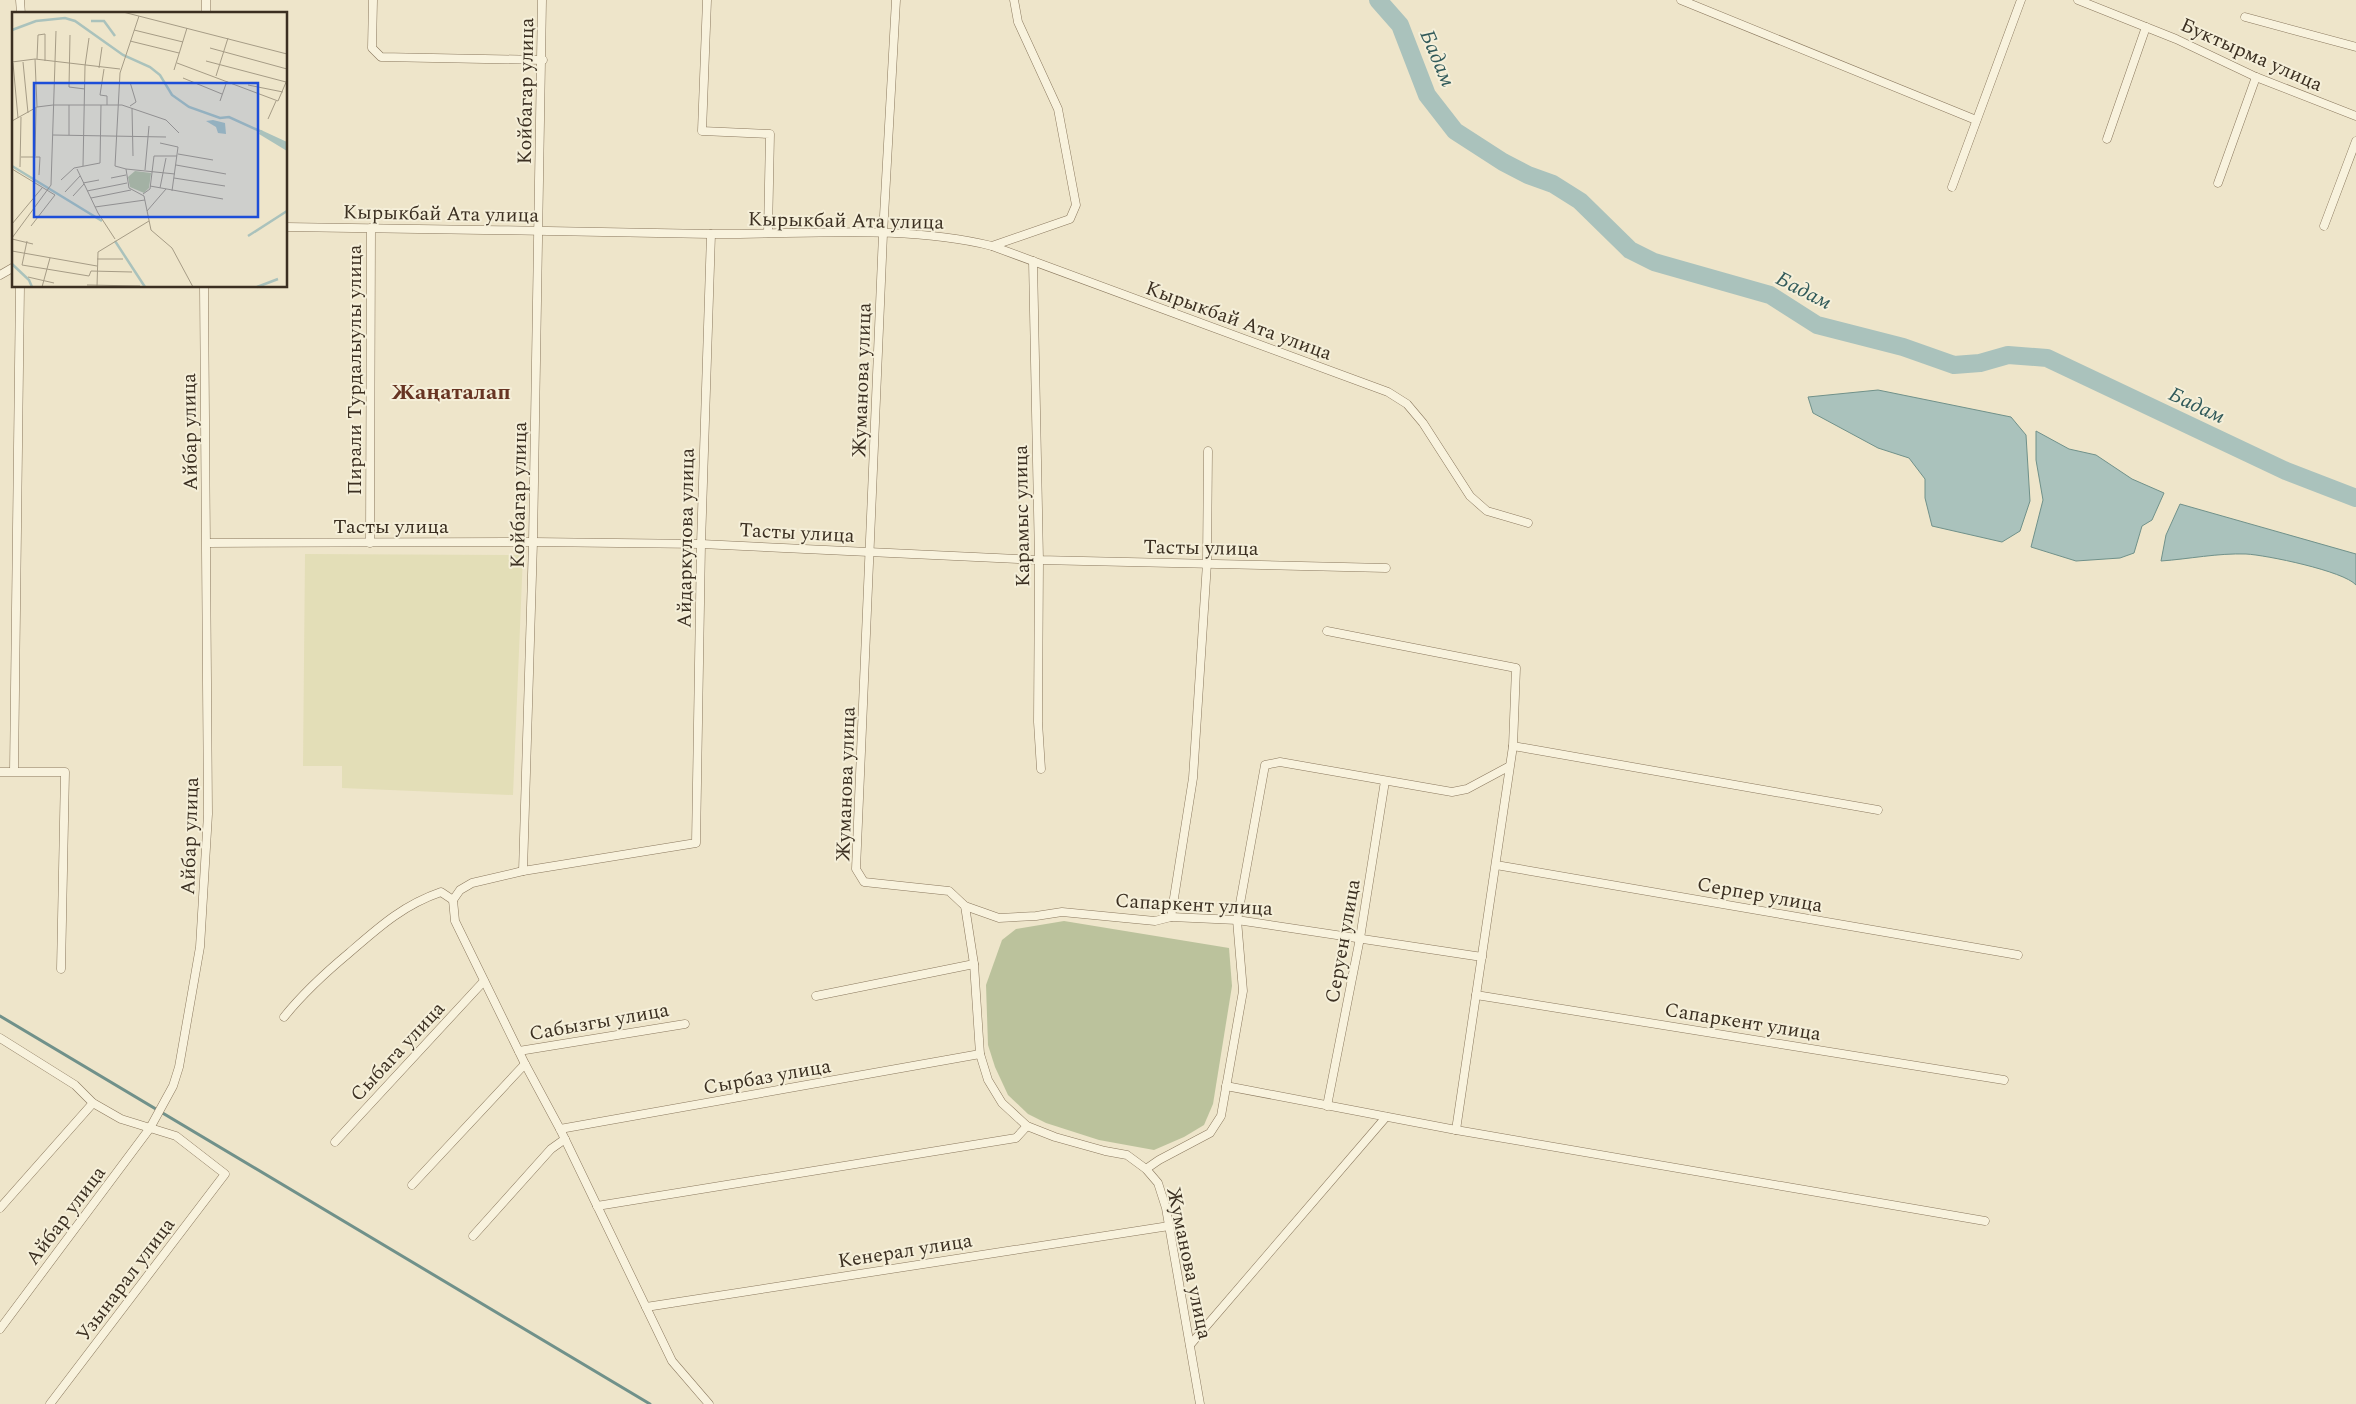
<svg xmlns="http://www.w3.org/2000/svg" width="2356" height="1404" font-family="Spectral,serif">
	<style>
		.farmland { fill: #e3deb7 }
		.cemetery { fill: #bbc29c }
		.water { fill: #aac2bc; stroke: #70918a }
		.lines { fill: none; stroke-linecap: round; stroke-linejoin: round }
		.stream { stroke: #70918a; stroke-width: 3 }
		.river { stroke: #aac2bc; stroke-width: 18 }
		.street-casing { stroke: #8a785e; stroke-width: 9 }
		.street { stroke: #f8f2dd; stroke-width: 8 }
		.labels { text-anchor: middle; stroke-width: 4; stroke-linejoin: round; paint-order: stroke }
		.street-label { font-size: 20px; fill: #3b2f21; stroke: #f5efd9 }
		.water-label { font-size: 21px; font-style: italic; fill: #315a5a; stroke: #f5efd9 }
		.quarter-label { font-size: 22px; font-weight: bold; fill: #673422; stroke: #f5efd9 }
		.inset-river { fill: none; stroke: #aac2bc; stroke-width: 2.5 }
		.inset-road { fill: none; stroke: #a69c86; stroke-width: 1 }
		.view { fill: #1d4ed8; fill-opacity: 0.15; stroke: #1d4ed8; stroke-width: 2.5 }
		.inset-edge { fill: none; stroke: #3b2f21; stroke-width: 2.5 }
	</style>
	<rect width="100%" height="100%" fill="#eee5ca"/>
	<!-- farmland -->
	<polygon class="farmland" points="305,554 523,555 513,795 342,788 342,766 303,766"/>
	<!-- cemetery -->
	<polygon class="cemetery" points="1064,921 1229,948 1232,986 1213,1104 1204,1125 1184,1137 1154,1150 1099,1140 1046,1123 1028,1114 1008,1095 995,1067 988,1045 986,985 1002,940 1016,929"/>
	<!-- water -->
	<g class="water">
		<polygon points="1878,390 2011,417 2026,435 2030,501 2020,531 2002,542 1932,526 1925,498 1925,479 1909,458 1878,448 1813,413 1808,397"/>
		<polygon points="2036,431 2069,449 2096,455 2132,479 2164,493 2152,520 2142,526 2134,553 2120,558 2076,561 2031,547 2043,500 2036,460"/>
		<path d="M2180 504 2356 554V585C2344 571 2266 555 2246 554 2218 553 2189 559 2161 561L2166 535Z"/>
	</g>
	<g class="lines">
		<!-- stream -->
		<polyline class="stream" points="0,1016 650,1404"/>
		<!-- river -->
		<polyline class="river" points="1378,0 1400,25 1427,95 1455,131 1503,162 1528,175 1553,184 1580,201 1630,250 1654,262 1770,295 1817,325 1903,347 1954,365 1980,363 2008,355 2047,358 2286,471 2356,498"/>
		<!-- street casing -->
		<g class="street-casing">
			<g id="street">
				<polyline points="20,0 21,14"/>
				<polyline points="206,0 206,14"/>
				<polyline points="373,0 372,48 381,57 543,60"/>
				<polyline points="707,0 702,131 770,134 768,233"/>
				<polyline points="896,0 883,234 856,869 864,882 949,891 965,906 974,964 980,1054 988,1080 1002,1103 1027,1126 1055,1137 1105,1151 1127,1155 1146,1169 1158,1183 1166,1208 1200,1404"/>
				<polyline points="1681,0 1976,120"/>
				<polyline points="2078,0 2176,39 2256,77 2356,116"/>
				<polyline points="2245,17 2356,47"/>
				<polyline points="2107,139 2146,27"/>
				<polyline points="2218,183 2256,77"/>
				<polyline points="1952,187 2021,0"/>
				<polyline points="2324,226 2356,141"/>
				<path d="M286 227C427 228 569 232 710 234 801 235 904 224 992 246L1388 392 1407 404 1423 423 1470 496 1487 511 1528 523"/>
				<polyline points="992,246 1070,219 1076,205 1058,109 1018,22 1014,0"/>
				<polyline points="1033,261 1039,560 1038,722 1041,769"/>
				<polyline points="0,275 14,267"/>
				<polyline points="207,543 533,542 701,544 1039,560 1386,568"/>
				<polyline points="370,543 371,228"/>
				<polyline points="1327,631 1516,668 1513,746 1456,1130"/>
				<polyline points="1513,746 1878,810"/>
				<polyline points="14,771 20,286"/>
				<polyline points="0,772 65,772 61,969"/>
				<polyline points="1496,865 2018,955"/>
				<polyline points="523,871 533,542 542,0"/>
				<polyline points="453,900 455,921 525,1064 560,1129 672,1361 709,1404"/>
				<polyline points="965,906 999,918 1036,916 1062,912 1155,921 1171,917 1237,920 1482,957"/>
				<polyline points="1171,917 1193,778 1207,563 1208,451"/>
				<polyline points="1476,995 2004,1080"/>
				<polyline points="816,996 974,964"/>
				<path d="M284 1017C304 992 325 973 349 953 379 927 403 905 441 892L453 900 460 890 472 883 523 871 696 843 701 544 711 234"/>
				<polyline points="0,1038 75,1085 93,1103 121,1119 176,1136 225,1174 50,1404"/>
				<polyline points="519,1051 685,1024"/>
				<polyline points="1226,1086 1456,1130 1985,1221"/>
				<polyline points="1327,1106 1360,938 1385,781"/>
				<polyline points="560,1129 980,1054"/>
				<polyline points="335,1142 484,981"/>
				<polyline points="1146,1169 1159,1160 1210,1133 1221,1116 1243,991 1237,920 1265,765 1280,762 1452,792 1467,789 1508,767"/>
				<polyline points="412,1185 525,1064"/>
				<polyline points="597,1206 1016,1138 1027,1126"/>
				<polyline points="0,1208 93,1103"/>
				<polyline points="473,1236 551,1149 565,1139"/>
				<polyline points="646,1307 1169,1226"/>
				<polyline points="0,1329 150,1128 173,1086 179,1067 200,947 208,814 204,286"/>
				<polyline points="1190,1345 1386,1117"/>
			</g>
		</g>
		<!-- street -->
		<use href="#street" class="street"/>
	</g>
	<g class="labels">
		<!-- street labels -->
		<g class="street-label">
			<text transform="translate(2252 54) rotate(24)" y="7">Буктырма улица</text>
			<text transform="translate(525 91) rotate(-89)" y="7">Койбагар улица</text>
			<text transform="translate(441 213) rotate(1)" y="7">Кырыкбай Ата улица</text>
			<text transform="translate(846 220) rotate(1)" y="7">Кырыкбай Ата улица</text>
			<text transform="translate(1239 320) rotate(20)" y="7">Кырыкбай Ата улица</text>
			<text transform="translate(354 370) rotate(-90)" y="7">Пирали Турдалыулы улица</text>
			<text transform="translate(861 380) rotate(-88)" y="7">Жуманова улица</text>
			<text transform="translate(189 432) rotate(-91)" y="7">Айбар улица</text>
			<text transform="translate(518 495) rotate(-89)" y="7">Койбагар улица</text>
			<text transform="translate(1021 516) rotate(-91)" y="7">Карамыс улица</text>
			<text x="391" y="533">Тасты улица</text>
			<text transform="translate(797 532) rotate(3)" y="7">Тасты улица</text>
			<text transform="translate(685 538) rotate(-89)" y="7">Айдаркулова улица</text>
			<text transform="translate(1201 547) rotate(1)" y="7">Тасты улица</text>
			<text transform="translate(845 784) rotate(-88)" y="7">Жуманова улица</text>
			<text transform="translate(189 836) rotate(-88)" y="7">Айбар улица</text>
			<text transform="translate(1760 894) rotate(10)" y="7">Серпер улица</text>
			<text transform="translate(1194 904) rotate(3)" y="7">Сапаркент улица</text>
			<text transform="translate(1342 941) rotate(-80)" y="7">Серуен улица</text>
			<text transform="translate(599 1021) rotate(-10)" y="7">Сабызгы улица</text>
			<text transform="translate(1743 1021) rotate(9)" y="7">Сапаркент улица</text>
			<text transform="translate(397 1051) rotate(-47)" y="7">Сыбага улица</text>
			<text transform="translate(767 1076) rotate(-10)" y="7">Сырбаз улица</text>
			<text transform="translate(65 1215) rotate(-53)" y="7">Айбар улица</text>
			<text transform="translate(905 1250) rotate(-9)" y="7">Кенерал улица</text>
			<text transform="translate(1190 1263) rotate(78)" y="7">Жуманова улица</text>
			<text transform="translate(125 1279) rotate(-53)" y="7">Узынарал улица</text>
		</g>
		<!-- water labels -->
		<g class="water-label">
			<text transform="translate(1438 58) rotate(67)" y="7">Бадам</text>
			<text transform="translate(1804 290) rotate(27)" y="7">Бадам</text>
			<text transform="translate(2197 405) rotate(25)" y="7">Бадам</text>
		</g>
		<!-- quarter labels -->
		<g class="quarter-label">
			<text x="451" y="399">Жаңаталап</text>
		</g>
	</g>
	<!-- overview -->
	<g transform="translate(12 12)">
		<rect width="275" height="275" fill="#eee5ca"/>
		<path d="M123 159 139 161 137 176 132 181 118 175 116 165Z" fill="#bbc29c"/>
		<path d="M201 108 213 111 214 122 206 121 204 115 194 109ZM249 118 275 130V139L247 122Z" fill="#aac2bc"/>
		<path class="inset-river" d="M79 9H92L103 24M0 18 24 9 53 6 63 9 111 43 138 55 148 63 160 83 177 95 208 106 217 105 250 120M0 154 90 209M236 224 275 199M103 229 133 275M0 252 17 268 20 275M245 275 266 267"/>
		<path class="inset-road" d="M111 0 275 42M127 4 108 61 103 154 114 157 117 176 132 184 139 218 160 236 181 275M122 18 171 30M58 23 57 75 73 77M118 29 167 41M198 36 275 57M23 47 25 95M25 47 26 23 33 22V49M194 49 274 70M0 50 23 47 108 57M11 50 16 101M1 51 6 106M165 51 266 89 275 68M87 56 90 35M92 57 88 83 95 84V93M162 58 175 16M204 64 216 26M171 66 210 82M236 73 271 80M208 89 215 69M118 94 124 90 118 70M120 96 121 144M256 107 264 89M0 109 25 95 41 93H110L154 108 167 121M41 123 154 125M57 123V93M148 131 166 135 160 179M166 142 201 148M23 144 24 96M9 145H28L27 163M164 153 214 162M71 154 73 54 77 26M8 155 9 105M0 157 43 183 19 214M65 157 86 201 103 227M114 157 163 162M133 158 137 114M99 166 114 163M162 166 213 174M49 168 62 156 88 151 89 93M71 171 87 168M138 174 211 187M148 176 154 146M75 179 115 171M53 180 68 164M131 182 138 177 142 144H165M61 184 72 172M79 186 119 178M83 195 133 188M135 199 154 177M0 212 30 176M0 226 39 173 44 19M0 227 21 232M15 229 10 253 77 264 79 259 120 260M0 239 85 254M85 247H111M16 265 42 271M75 273 128 274M30 275 38 246M85 275 86 240 137 209"/>
		<path class="view" d="M22 71H246V205H22Z"/>
		<rect width="275" height="275" class="inset-edge"/>
	</g>
</svg>
